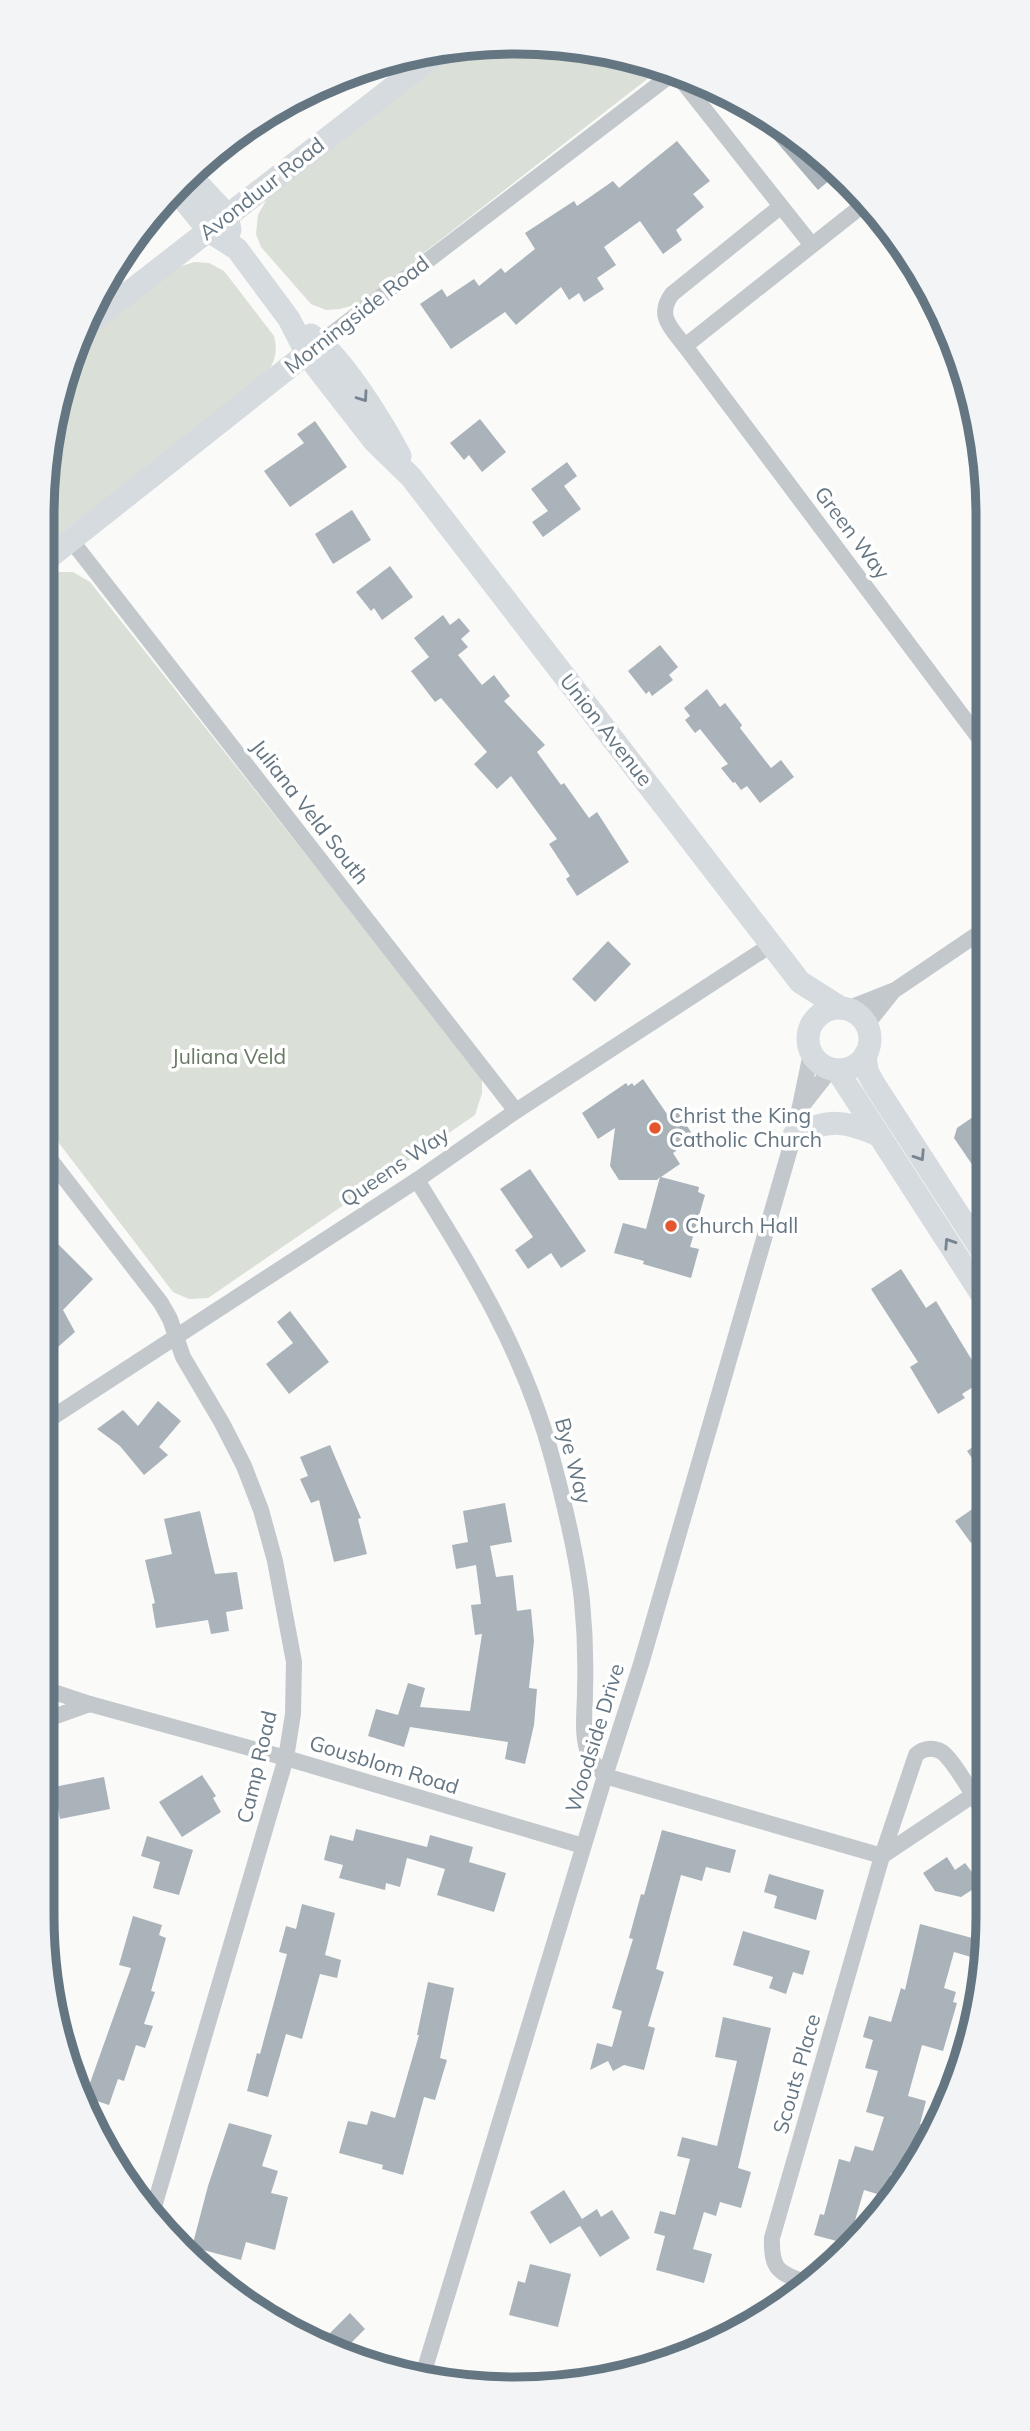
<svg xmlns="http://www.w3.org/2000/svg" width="1030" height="2431" font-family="Mulish,sans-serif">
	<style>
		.green { fill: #dadfd7 }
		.building { fill: #aab3b9 }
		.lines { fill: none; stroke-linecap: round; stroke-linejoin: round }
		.street { stroke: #c3c8cc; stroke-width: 16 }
		.secondary { stroke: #d6dbdf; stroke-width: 23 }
		.oneway { stroke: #768591 }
		.poi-dot { fill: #e4572e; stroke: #fff; stroke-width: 2.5 }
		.labels { text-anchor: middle; stroke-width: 7; stroke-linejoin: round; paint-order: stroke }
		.street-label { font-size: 21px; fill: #657683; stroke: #fff }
		.park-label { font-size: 21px; fill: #687a64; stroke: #fff }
		.poi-label { font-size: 21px; fill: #657683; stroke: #fff; text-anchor: start }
		.rim { fill: none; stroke: #657683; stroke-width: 9 }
	</style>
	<rect width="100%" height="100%" fill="#fafaf8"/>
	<!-- green -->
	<g class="green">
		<polygon points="484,43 576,46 664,66 358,304 340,309 326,310 311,304 261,247 256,234 258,215 267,199 459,47"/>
		<path d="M194 262 209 263 224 271 274 336C278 352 275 361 266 375L42 548V515L67 363 74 348 179 267Z"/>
		<polygon points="54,572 73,572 90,582 482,1077 482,1093 475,1115 208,1298 189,1299 173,1292 42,1121 42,578"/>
	</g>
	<!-- building -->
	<g class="building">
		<polygon points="752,109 778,122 837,174 818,190 750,111"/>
		<polygon points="677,141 710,181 693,194 704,207 676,230 682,240 663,254 640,221 604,247 616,265 597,278 604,289 584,302 579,293 569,300 561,287 516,325 505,312 451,349 420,304 442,289 447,297 474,279 479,286 501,268 505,273 535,249 525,233 574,201 577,206 613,181 619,188"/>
		<polygon points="480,419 506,452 482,472 469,455 464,460 450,443"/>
		<polygon points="315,421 347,467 290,507 264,471 304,443 297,434"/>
		<polygon points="567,462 577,476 564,486 581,509 543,537 532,522 548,511 531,489"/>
		<polygon points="352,510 371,540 333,564 315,534"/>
		<polygon points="390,566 413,597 382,620 374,608 371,611 356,592"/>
		<polygon points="443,615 450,625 459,618 470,631 461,639 468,647 458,655 482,685 494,675 510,696 504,701 545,745 537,752 561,785 564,783 589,818 597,812 629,862 577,896 566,879 570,876 549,844 557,839 511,776 497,789 474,764 487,752 441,698 435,702 411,671 429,657 414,638"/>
		<polygon points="660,645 678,667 669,675 673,680 652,696 649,691 646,694 628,671"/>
		<polygon points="707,689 720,707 725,703 742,725 740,728 771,768 781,760 794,777 760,803 747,786 741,790 735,782 733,783 721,768 728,764 700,729 695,733 685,720 690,716 684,708"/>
		<polygon points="608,941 631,964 595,1002 572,979"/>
		<polygon points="643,1079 669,1117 677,1111 695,1138 673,1153 680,1164 661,1177 699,1187 698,1192 705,1195 690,1247 699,1249 691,1278 643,1264 644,1261 614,1253 623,1223 646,1229 660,1177 657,1180 619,1180 610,1166 615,1128 598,1139 582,1113 626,1083 628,1086 632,1083 634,1086"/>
		<polygon points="986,1108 986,1185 954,1138 957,1128"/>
		<polygon points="530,1169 586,1251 561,1268 551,1253 528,1269 515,1250 533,1237 500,1189"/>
		<polygon points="42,1228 93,1279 63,1310 75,1332 42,1361"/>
		<polygon points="901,1269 926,1308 936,1301 984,1380 962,1394 965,1398 938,1414 910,1367 918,1362 871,1289"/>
		<polygon points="290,1311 329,1362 289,1394 266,1364 293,1343 277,1322"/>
		<polygon points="158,1401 181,1421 159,1447 168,1455 144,1475 120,1446 97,1429 123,1410 138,1426"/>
		<polygon points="987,1437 987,1480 967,1451"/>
		<polygon points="330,1445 361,1518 358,1519 367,1554 334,1562 319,1500 311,1503 300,1479 308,1476 300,1457"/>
		<polygon points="987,1499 987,1532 971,1543 955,1521"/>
		<polygon points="505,1503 512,1542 490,1546 496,1577 513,1575 517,1611 531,1609 534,1641 529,1688 537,1689 534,1725 525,1764 505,1759 508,1742 410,1727 404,1747 368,1736 376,1709 398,1715 408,1683 425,1688 420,1707 470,1711 482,1634 475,1635 471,1605 481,1604 476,1565 456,1569 452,1545 468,1542 463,1511"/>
		<polygon points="200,1511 215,1574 237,1572 243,1609 226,1612 229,1631 211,1634 208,1620 156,1628 152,1604 155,1603 145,1560 172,1554 164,1519"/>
		<polygon points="202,1775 216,1796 213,1798 221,1812 182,1837 159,1802"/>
		<polygon points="104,1777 110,1809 60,1819 54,1787"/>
		<polygon points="356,1829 427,1847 430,1835 473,1847 469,1862 506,1873 494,1912 437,1895 445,1869 407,1858 400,1887 386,1883 385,1890 339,1878 343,1865 324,1860 330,1835 353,1841"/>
		<polygon points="662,1830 736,1850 730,1873 706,1867 702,1881 681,1875 656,1969 664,1972 648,2026 655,2028 644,2070 624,2065 613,2071 608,2061 590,2070 597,2043 612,2047 622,2011 612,2008 633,1939 629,1938 641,1894 644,1895"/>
		<polygon points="147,1836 193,1850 179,1895 153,1888 160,1862 141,1856"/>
		<polygon points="947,1857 955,1870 965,1863 981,1884 961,1897 935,1891 923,1873"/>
		<polygon points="769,1874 824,1890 816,1920 774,1908 777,1896 764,1892"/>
		<polygon points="302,1904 335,1913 325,1955 341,1960 337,1978 320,1974 302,2039 286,2034 268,2097 247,2091 257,2053 260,2054 287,1954 279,1952 286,1926 296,1929"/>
		<polygon points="133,1916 162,1925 159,1935 166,1938 151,1991 155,1992 144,2024 153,2026 145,2048 136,2045 124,2081 118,2079 109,2105 85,2097 131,1968 119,1965"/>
		<polygon points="920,1924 976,1939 971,1957 954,1952 944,1988 956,1992 953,2002 957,2003 943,2051 922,2045 908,2096 926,2101 920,2124 924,2125 914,2160 905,2177 891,2173 884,2196 864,2190 848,2244 814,2235 820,2214 824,2215 839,2159 850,2162 855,2146 873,2151 884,2117 866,2112 878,2071 865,2068 873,2040 863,2037 869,2016 891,2022 901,1988 905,1990"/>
		<polygon points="743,1931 810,1951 803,1975 793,1972 786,1994 769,1988 773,1977 733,1965"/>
		<polygon points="428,1982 454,1988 440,2058 447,2060 435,2100 424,2097 403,2175 382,2169 383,2165 339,2153 348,2121 367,2125 371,2111 395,2118 419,2035 417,2035"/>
		<polygon points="723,2017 771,2028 738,2168 751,2172 741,2208 720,2202 716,2216 704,2212 693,2249 712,2254 704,2283 656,2270 665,2236 654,2233 660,2211 675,2215 690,2159 677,2156 682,2137 717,2146 737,2061 715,2057"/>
		<polygon points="229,2123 272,2135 262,2166 278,2171 271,2193 288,2197 275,2250 246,2242 241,2260 192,2247 208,2186"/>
		<polygon points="564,2190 582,2219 597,2209 601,2217 612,2210 630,2238 600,2257 580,2226 550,2244 530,2212"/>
		<polygon points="530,2264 571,2274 558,2327 509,2315 518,2281 525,2283"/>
		<polygon points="350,2313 365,2329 340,2354 319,2344"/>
	</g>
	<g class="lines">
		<!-- street -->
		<g class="street">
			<polyline points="675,72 811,244"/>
			<polyline points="868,201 685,346 985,746"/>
			<polyline points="321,342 676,71"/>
			<path d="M685 346C671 328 656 316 672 294L780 207"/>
			<polyline points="71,540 516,1111"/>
			<polyline points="847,1009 895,990 985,929"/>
			<polyline points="867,1024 891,994"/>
			<polyline points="802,1106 831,1069"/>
			<polyline points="42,1149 161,1303 170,1319 183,1357 222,1423 244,1466 261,1510 275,1561 294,1662 293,1714 286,1758 151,2217"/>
			<path d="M417 1180C474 1272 525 1354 553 1461 565 1506 577 1554 582 1601 585 1631 586 1661 585 1691 585 1711 581 1736 589 1755 592 1762 599 1769 605 1776L882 1856"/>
			<polyline points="42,1424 417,1180 516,1111 771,945"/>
			<polyline points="42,1688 90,1704 286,1758 583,1846"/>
			<polyline points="42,1721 90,1704"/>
			<polyline points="882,1856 988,1785"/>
			<path d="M810 2284C780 2273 771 2272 772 2238L882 1856 916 1755C923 1748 933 1747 942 1752 954 1760 978 1804 988 1819"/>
			<polyline points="422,2378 605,1776 641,1664 794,1135 811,1053"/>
		</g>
		<!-- secondary -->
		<g class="secondary">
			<polyline points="190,175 227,215 230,230"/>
			<polyline points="175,189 209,231 237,249 289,319 307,354 322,374 374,441 411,477 800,982 841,1008"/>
			<polyline points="83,328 441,50"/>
			<path d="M311 335C342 356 382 422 400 456"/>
			<polyline points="42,563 321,342"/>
			<circle cx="839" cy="1039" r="31"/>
			<polyline points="865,1055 867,1071 874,1084 986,1257"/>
			<polyline points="837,1070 986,1301"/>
			<path d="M794 1135C828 1119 844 1120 878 1135"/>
		</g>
	</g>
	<!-- one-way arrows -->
	<defs><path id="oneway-chevron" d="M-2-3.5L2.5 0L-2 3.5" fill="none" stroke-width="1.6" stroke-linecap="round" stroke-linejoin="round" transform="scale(1.75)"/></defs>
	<g class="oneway">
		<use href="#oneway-chevron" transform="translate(363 397) rotate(55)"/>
		<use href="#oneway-chevron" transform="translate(920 1156) rotate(57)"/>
		<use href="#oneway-chevron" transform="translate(949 1243) rotate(-123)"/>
	</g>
	<!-- markers -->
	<g class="poi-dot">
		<circle cx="655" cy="1128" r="7"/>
		<circle cx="671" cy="1226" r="7"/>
	</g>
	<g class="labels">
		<!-- street labels -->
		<g class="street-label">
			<text transform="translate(262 189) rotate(-38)" y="7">Avonduur Road</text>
			<text transform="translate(357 315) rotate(-38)" y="7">Morningside Road</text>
			<text transform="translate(852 533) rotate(53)" y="7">Green Way</text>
			<text transform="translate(606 730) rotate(52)" y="7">Union Avenue</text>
			<text transform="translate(310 812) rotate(52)" y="7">Juliana Veld South</text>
			<text transform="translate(395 1167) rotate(-34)" y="7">Queens Way</text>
			<text transform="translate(573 1461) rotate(75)" y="7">Bye Way</text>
			<text transform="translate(595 1738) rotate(-73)" y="7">Woodside Drive</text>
			<text transform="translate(384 1765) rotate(17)" y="7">Gousblom Road</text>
			<text transform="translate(257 1767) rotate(-77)" y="7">Camp Road</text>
			<text transform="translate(797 2074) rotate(-74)" y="7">Scouts Place</text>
		</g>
		<!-- park labels -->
		<g class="park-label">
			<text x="229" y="1064">Juliana Veld</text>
		</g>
		<!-- poi labels -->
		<g class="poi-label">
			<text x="669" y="1123">Christ the King<tspan x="669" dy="24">Catholic Church</tspan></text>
			<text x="685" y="1233">Church Hall</text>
		</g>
	</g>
	<!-- crop -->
	<path d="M0 0H1030V2431H0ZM515 54H515A461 461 0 0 1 976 515V1916A461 461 0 0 1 515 2377H515A461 461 0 0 1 54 1916V515A461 461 0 0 1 515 54Z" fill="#f3f4f5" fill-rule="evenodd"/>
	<path class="rim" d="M515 54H515A461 461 0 0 1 976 515V1916A461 461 0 0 1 515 2377H515A461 461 0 0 1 54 1916V515A461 461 0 0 1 515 54Z"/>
</svg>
